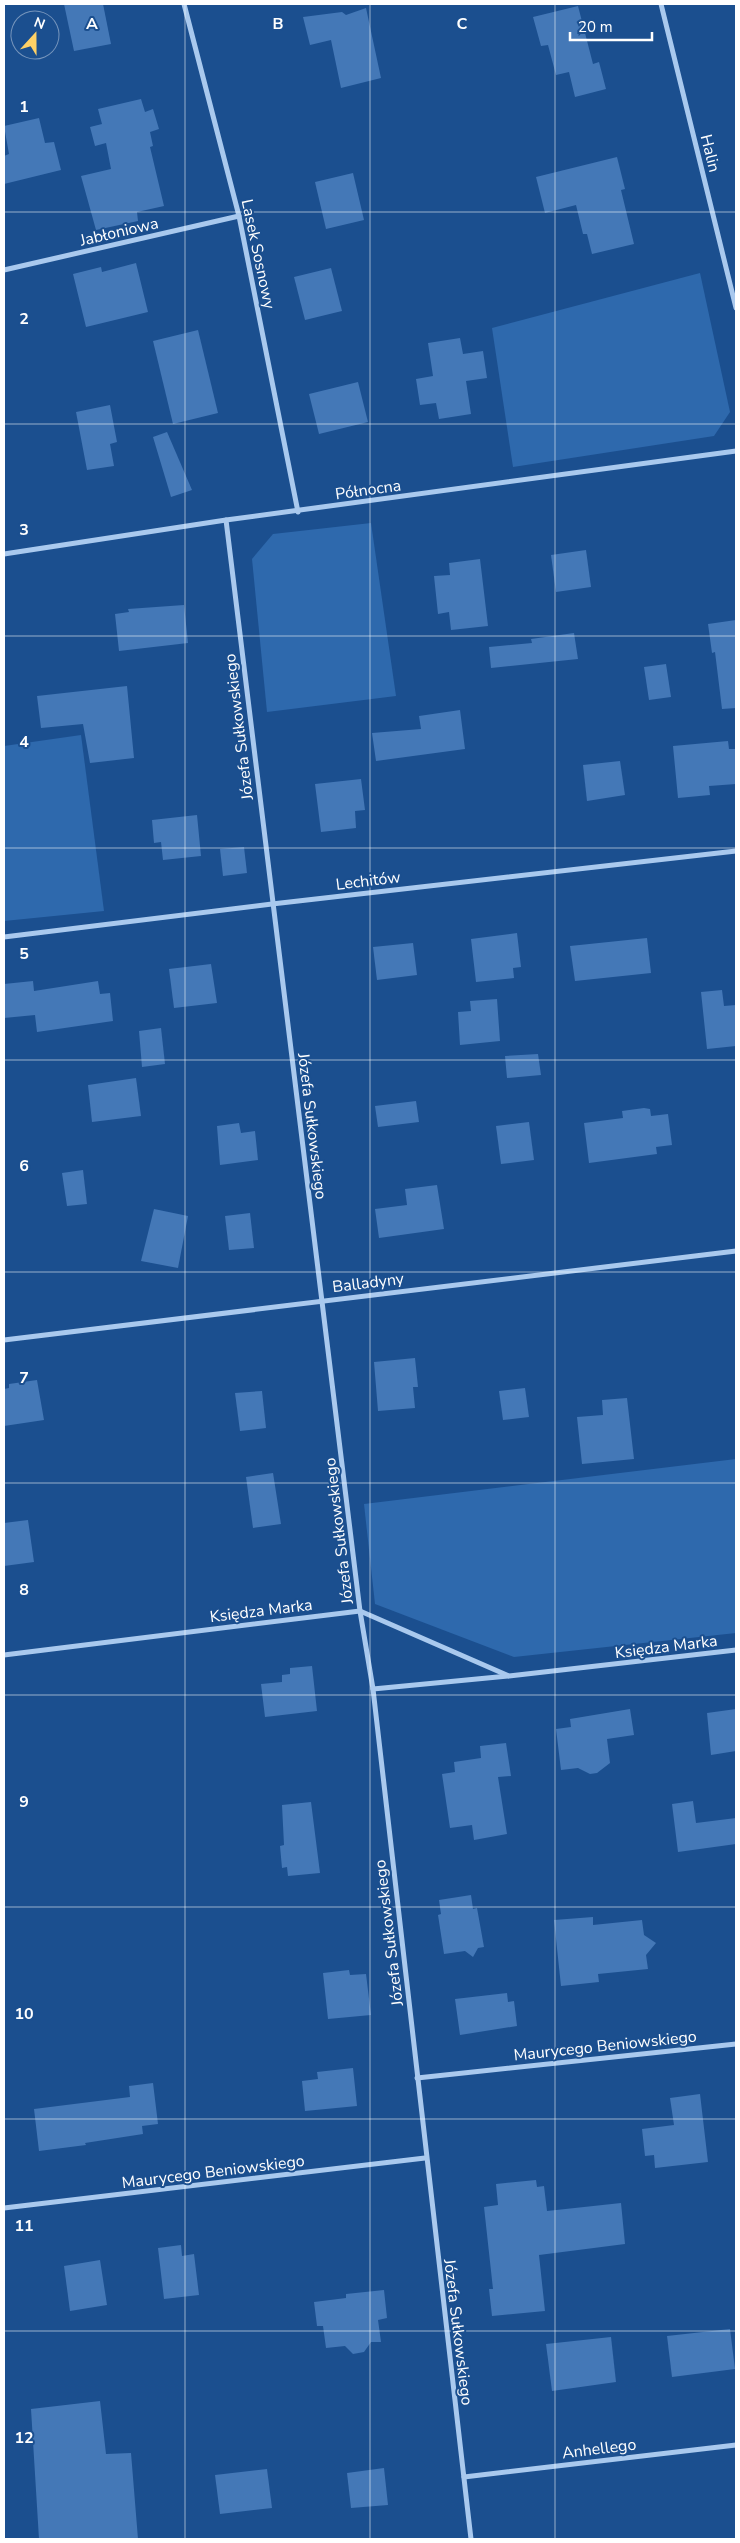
<svg xmlns="http://www.w3.org/2000/svg" width="740" height="2543" font-family="'Nunito Sans',sans-serif">
	<style>
		.green { fill: #2e69ad }
		.building { fill: #4478b7 }
		.lines { fill: none; stroke-linecap: round; stroke-linejoin: round }
		.street { stroke: #a9c9ee; stroke-width: 5 }
		.grid { fill: none; stroke: #fff; stroke-width: 1; stroke-opacity: 0.55 }
		.labels { text-anchor: middle; stroke-width: 4; stroke-linejoin: round; paint-order: stroke }
		.street-label { font-size: 16px; fill: #fff; stroke: #1b4f8f }
		.grid-label { font-size: 16px; text-anchor: middle; font-weight: bold; fill: #fff; stroke: #1b4f8f; stroke-width: 4; stroke-linejoin: round; paint-order: stroke }
	</style>
	<rect width="100%" height="100%" fill="#1b4f8f"/>
	<!-- green -->
	<g class="green">
		<polygon points="700,273 730,412 714,436 513,467 492,328"/>
		<polygon points="371,523 396,696 267,712 252,559 273,534"/>
		<polygon points="81,735 104,911 4,921 4,746"/>
		<polygon points="736,1459 736,1633 514,1657 375,1604 364,1504"/>
	</g>
	<!-- building -->
	<g class="building">
		<polygon points="64,4 103,4 111,44 74,51"/>
		<polygon points="578,6 593,64 599,62 606,89 575,97 569,72 556,75 548,45 541,46 533,17"/>
		<polygon points="366,8 381,78 341,88 331,40 310,45 303,17 342,12 346,15"/>
		<polygon points="141,99 145,112 153,109 159,129 150,132 153,146 150,147 164,206 137,212 138,221 96,230 81,176 111,169 106,143 95,146 90,127 102,124 98,109"/>
		<polygon points="39,118 45,143 54,142 61,170 4,184 4,156 9,154 4,126"/>
		<polygon points="617,157 625,189 621,190 634,244 592,254 587,234 583,234 576,205 545,213 536,177"/>
		<polygon points="353,173 364,220 326,229 315,182"/>
		<polygon points="136,263 148,312 86,327 73,274 101,267 102,272"/>
		<polygon points="331,268 342,311 305,320 294,277"/>
		<polygon points="198,330 218,413 173,424 153,341"/>
		<polygon points="460,338 463,354 483,351 487,378 466,381 471,414 439,419 436,403 420,405 416,379 433,376 428,343"/>
		<polygon points="358,382 368,422 319,434 309,394"/>
		<polygon points="110,405 117,442 110,444 114,466 87,470 76,412"/>
		<polygon points="167,432 192,490 171,497 153,437"/>
		<polygon points="586,550 591,587 556,592 551,555"/>
		<polygon points="480,559 488,626 451,630 449,612 438,614 434,576 450,575 449,563"/>
		<polygon points="184,605 188,643 119,651 115,614 129,612 128,609"/>
		<polygon points="736,620 736,708 722,709 715,652 712,653 708,624"/>
		<polygon points="574,633 578,659 491,668 489,647 532,643 531,639"/>
		<polygon points="666,664 671,697 649,700 644,667"/>
		<polygon points="127,686 134,758 90,763 83,724 41,728 37,696"/>
		<polygon points="460,710 465,749 376,761 372,733 421,729 419,716"/>
		<polygon points="728,741 729,749 736,749 736,784 709,786 710,795 678,798 673,746"/>
		<polygon points="620,761 625,795 587,801 583,765"/>
		<polygon points="361,779 365,810 355,811 356,828 321,832 315,784"/>
		<polygon points="197,815 201,856 163,860 161,842 154,843 152,820"/>
		<polygon points="244,847 247,873 223,876 220,849"/>
		<polygon points="517,933 521,967 513,968 514,978 476,982 471,939"/>
		<polygon points="647,938 651,973 575,981 570,946"/>
		<polygon points="413,943 417,975 377,980 373,947"/>
		<polygon points="211,964 217,1003 174,1008 169,969"/>
		<polygon points="33,981 34,991 98,981 100,994 110,993 113,1021 37,1032 35,1015 4,1018 4,984"/>
		<polygon points="722,990 724,1006 736,1005 736,1046 707,1049 701,992"/>
		<polygon points="497,999 500,1041 460,1045 458,1012 471,1011 470,1001"/>
		<polygon points="161,1028 165,1064 142,1067 139,1031"/>
		<polygon points="538,1054 541,1075 507,1078 505,1056"/>
		<polygon points="136,1078 141,1116 92,1122 88,1085"/>
		<polygon points="416,1101 419,1122 378,1127 375,1106"/>
		<polygon points="644,1108 650,1109 651,1116 668,1114 672,1145 656,1147 657,1154 589,1163 584,1123 623,1118 622,1111"/>
		<polygon points="529,1122 534,1160 501,1164 496,1126"/>
		<polygon points="239,1123 241,1133 255,1131 258,1160 220,1165 217,1126"/>
		<polygon points="83,1170 87,1204 67,1206 62,1173"/>
		<polygon points="437,1185 444,1229 379,1238 375,1209 407,1205 405,1189"/>
		<polygon points="154,1209 188,1216 178,1268 141,1261"/>
		<polygon points="250,1213 254,1248 229,1250 225,1216"/>
		<polygon points="415,1358 418,1387 413,1387 415,1408 378,1411 374,1362"/>
		<polygon points="37,1380 44,1420 4,1426 4,1389 9,1388 9,1384"/>
		<polygon points="525,1388 529,1417 503,1420 499,1391"/>
		<polygon points="262,1391 266,1428 240,1431 235,1393"/>
		<polygon points="627,1398 634,1459 582,1464 577,1417 603,1415 602,1400"/>
		<polygon points="273,1473 281,1524 253,1528 246,1477"/>
		<polygon points="28,1520 34,1562 4,1566 4,1523"/>
		<polygon points="312,1666 317,1711 265,1717 261,1684 282,1682 282,1675 290,1674 290,1668"/>
		<polygon points="630,1709 634,1735 607,1739 610,1763 597,1773 590,1774 578,1768 561,1770 556,1729 571,1727 570,1719"/>
		<polygon points="736,1709 736,1751 711,1755 707,1713"/>
		<polygon points="506,1743 511,1776 498,1777 507,1834 474,1840 472,1825 450,1828 442,1774 455,1772 454,1762 481,1758 480,1746"/>
		<polygon points="693,1801 696,1823 736,1818 736,1844 678,1852 672,1804"/>
		<polygon points="311,1802 320,1873 288,1876 287,1867 282,1868 280,1846 284,1845 282,1805"/>
		<polygon points="471,1895 473,1909 477,1908 484,1947 478,1948 473,1957 465,1951 444,1954 438,1915 441,1914 439,1900"/>
		<polygon points="593,1917 593,1925 642,1920 644,1935 656,1943 646,1955 648,1969 598,1974 599,1982 561,1986 554,1920"/>
		<polygon points="349,1970 350,1975 366,1974 371,2015 328,2019 323,1973"/>
		<polygon points="507,1993 508,2002 514,2001 517,2026 460,2035 455,1999"/>
		<polygon points="353,2068 357,2106 305,2111 302,2081 318,2079 317,2072"/>
		<polygon points="153,2083 158,2124 142,2126 143,2134 85,2143 86,2145 39,2151 34,2109 130,2097 129,2086"/>
		<polygon points="700,2094 708,2162 655,2168 654,2155 645,2156 642,2129 674,2125 670,2098"/>
		<polygon points="536,2180 537,2187 544,2186 547,2211 621,2203 625,2244 539,2255 545,2311 492,2316 489,2289 493,2289 484,2207 498,2205 496,2184"/>
		<polygon points="181,2245 182,2256 194,2254 199,2295 164,2299 158,2248"/>
		<polygon points="100,2260 107,2305 70,2311 64,2266"/>
		<polygon points="384,2290 387,2318 378,2320 381,2342 371,2342 364,2352 353,2354 345,2346 326,2348 323,2326 317,2326 314,2302 346,2298 346,2294"/>
		<polygon points="730,2329 735,2369 672,2377 667,2336"/>
		<polygon points="611,2337 616,2382 552,2391 546,2344"/>
		<polygon points="100,2401 106,2454 131,2453 138,2539 39,2539 31,2409"/>
		<polygon points="384,2468 388,2505 351,2508 347,2473"/>
		<polygon points="267,2469 272,2508 220,2514 215,2475"/>
	</g>
	<g class="lines">
		<!-- street -->
		<g class="street">
			<polyline points="184,4 239,216 298,512"/>
			<polyline points="661,4 736,308"/>
			<polyline points="4,270 239,216"/>
			<polyline points="226,520 360,1611 373,1689 471,2539"/>
			<polyline points="4,554 226,520 736,451"/>
			<polyline points="4,937 272,904 736,851"/>
			<polyline points="4,1340 736,1251"/>
			<polyline points="4,1655 360,1611 509,1676 736,1650"/>
			<polyline points="373,1689 508,1676"/>
			<polyline points="417,2078 736,2044"/>
			<polyline points="4,2208 425,2158"/>
			<polyline points="464,2477 736,2445"/>
		</g>
	</g>
	<!-- grid -->
	<path class="grid" d="M185 4V2539M370 4V2539M555 4V2539M4 212H736M4 424H736M4 636H736M4 848H736M4 1060H736M4 1272H736M4 1483H736M4 1695H736M4 1907H736M4 2119H736M4 2331H736"/>
	<g class="labels">
		<!-- street labels -->
		<g class="street-label">
			<text transform="translate(711 153) rotate(76)" y="6">Halin</text>
			<text transform="translate(119 231) rotate(-13)" y="6">Jabłoniowa</text>
			<text transform="translate(259 254) rotate(78)" y="6">Lasek Sosnowy</text>
			<text transform="translate(368 489) rotate(-8)" y="6">Północna</text>
			<text transform="translate(238 727) rotate(-97)" y="6">Józefa Sułkowskiego</text>
			<text transform="translate(368 880) rotate(-7)" y="6">Lechitów</text>
			<text transform="translate(313 1126) rotate(83)" y="6">Józefa Sułkowskiego</text>
			<text transform="translate(368 1282) rotate(-7)" y="6">Balladyny</text>
			<text transform="translate(338 1531) rotate(-97)" y="6">Józefa Sułkowskiego</text>
			<text transform="translate(261 1610) rotate(-7)" y="6">Księdza Marka</text>
			<text transform="translate(666 1646) rotate(-7)" y="6">Księdza Marka</text>
			<text transform="translate(388 1933) rotate(-97)" y="6">Józefa Sułkowskiego</text>
			<text transform="translate(605 2045) rotate(-6)" y="6">Maurycego Beniowskiego</text>
			<text transform="translate(213 2171) rotate(-7)" y="6">Maurycego Beniowskiego</text>
			<text transform="translate(459 2332) rotate(83)" y="6">Józefa Sułkowskiego</text>
			<text transform="translate(599 2448) rotate(-7)" y="6">Anhellego</text>
		</g>
	</g>
	<g class="grid-label">
		<text x="92" y="29">A</text>
		<text x="278" y="29">B</text>
		<text x="462" y="29">C</text>
		<text x="24" y="112">1</text>
		<text x="24" y="324">2</text>
		<text x="24" y="535">3</text>
		<text x="24" y="747">4</text>
		<text x="24" y="959">5</text>
		<text x="24" y="1171">6</text>
		<text x="24" y="1383">7</text>
		<text x="24" y="1595">8</text>
		<text x="24" y="1807">9</text>
		<text x="24" y="2019">10</text>
		<text x="24" y="2231">11</text>
		<text x="24" y="2443">12</text>
	</g>
	<!-- border -->
	<rect width="740" height="2543" fill="none" stroke="#ffffff" stroke-width="10"/>
	<!-- north arrow -->
	<g transform="translate(35 35) rotate(21)"><circle r="24" fill="#1b4f8f" stroke="#7695bc"/>
	<path d="M0-4L9 19L0 12L-9 19Z" fill="#ffd166"/>
	<text y="-8" font-size="14" font-weight="bold" text-anchor="middle" fill="#ffffff">N</text>
	</g>
	<!-- scale -->
	<path d="M570 32v8h82v-8" fill="none" stroke="#ffffff" stroke-width="2.5"/>
	<text x="578" y="32" font-size="15" fill="#ffffff" stroke="#1b4f8f" stroke-width="4" paint-order="stroke">20 m</text>
</svg>
